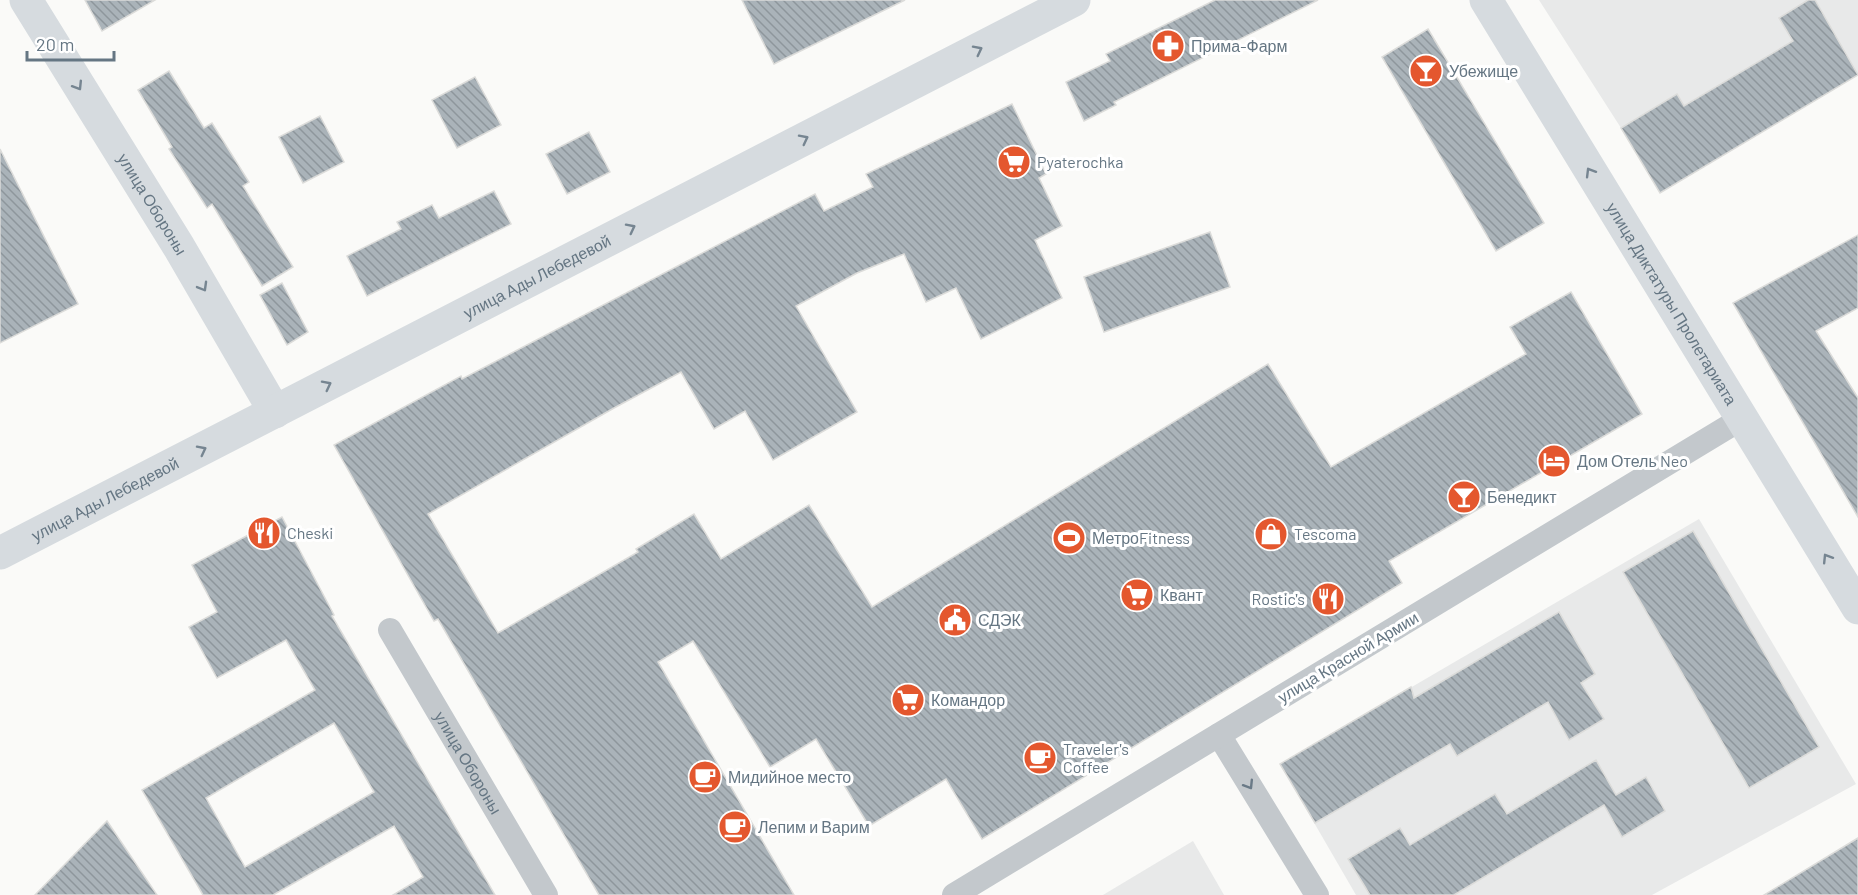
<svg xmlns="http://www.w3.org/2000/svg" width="1858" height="895" font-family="Barlow,sans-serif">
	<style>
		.built { fill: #e8e9e9 }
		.building { fill: url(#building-back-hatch); stroke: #dcdcda; stroke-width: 1.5; fill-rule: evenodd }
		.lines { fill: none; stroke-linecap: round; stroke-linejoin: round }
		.street { stroke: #c3c8cc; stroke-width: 24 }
		.secondary { stroke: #d6dbdf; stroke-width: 33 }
		.oneway { stroke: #768591 }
		.oneway2 { stroke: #6a7a87 }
		.labels { text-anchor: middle; stroke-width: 6; stroke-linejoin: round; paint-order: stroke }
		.poi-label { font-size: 16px; fill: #657683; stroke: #fff; text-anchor: start }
		.street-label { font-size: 16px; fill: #657683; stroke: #fff }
	</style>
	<defs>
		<pattern id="building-back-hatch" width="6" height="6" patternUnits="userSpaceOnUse" patternTransform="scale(1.5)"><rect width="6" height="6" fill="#aab3b9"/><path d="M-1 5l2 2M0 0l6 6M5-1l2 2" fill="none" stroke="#8e969c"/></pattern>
	</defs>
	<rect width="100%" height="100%" fill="#fafaf8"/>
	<!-- built -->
	<g class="built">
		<polygon points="1539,0 1858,0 1858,75 1660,193 1621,128"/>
		<polygon points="1699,519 1856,784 1652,895 1356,895 1280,764"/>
		<polygon points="1193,841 1224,895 1103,895"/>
	</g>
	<!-- building -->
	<g class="building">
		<polygon points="85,0 155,0 102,31"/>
		<polygon points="742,0 905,0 774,64"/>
		<polygon points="1215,0 1318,0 1114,102 1116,105 1084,121 1066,82 1110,61 1106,54"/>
		<polygon points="1808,0 1815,0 1858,75 1660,193 1621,128 1677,94 1684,106 1793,41 1779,18"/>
		<polygon points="1428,29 1544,223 1496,251 1382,57"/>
		<polygon points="169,71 204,128 212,123 249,182 243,186 293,267 262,286 212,204 207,208 169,149 172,147 138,90"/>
		<polygon points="475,77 501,125 457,148 432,100"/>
		<polygon points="1012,104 1046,174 1039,178 1062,226 1035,240 1062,298 981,339 956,288 926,302 904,254 857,273 796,306 857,412 773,460 745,411 714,429 681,372 614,408 428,514 498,633 638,552 636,549 694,514 721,559 809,505 872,607 1268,364 1331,467 1526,354 1510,327 1571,292 1642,414 1389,561 1402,583 982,839 946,779 869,826 816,739 770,767 693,641 658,662 794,895 599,895 438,619 434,621 334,445 461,376 462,379 815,194 824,211 873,187 866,174"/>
		<polygon points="320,116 344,162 303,183 279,137"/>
		<polygon points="589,132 610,172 567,194 546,154"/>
		<polygon points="0,149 78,304 0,343"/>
		<polygon points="494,191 511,224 367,296 347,256 401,229 397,222 432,205 439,218"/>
		<polygon points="1210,232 1230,287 1104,332 1084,277"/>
		<polygon points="1858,235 1858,308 1816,331 1858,398 1858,517 1733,303"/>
		<polygon points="282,283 308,332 287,345 260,295"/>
		<path d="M282 517 334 615 332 616 495 895H393L423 877 394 826 273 895H203L142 790 315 690 286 640 217 678 189 627 217 612 192 565ZM334 723 374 792 245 867 206 798Z"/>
		<polygon points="1693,531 1819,747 1749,788 1623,572"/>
		<polygon points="1559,612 1595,674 1581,683 1604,719 1569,740 1548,702 1457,756 1450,744 1315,823 1280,764 1411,687 1414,698"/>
		<polygon points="1596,760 1616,795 1646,777 1665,811 1622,837 1604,805 1454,895 1370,895 1348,859 1400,828 1410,845 1495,794 1507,814"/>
		<polygon points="107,821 157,895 35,895"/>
		<polygon points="1858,838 1858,895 1764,895"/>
	</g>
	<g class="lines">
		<!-- street -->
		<g class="street">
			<path id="s1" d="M390 630 546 895"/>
			<polyline points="1219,735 1317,895"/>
			<polyline points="954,895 1741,419"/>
		</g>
		<!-- secondary -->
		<g class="secondary">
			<path id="s2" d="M26 0 179 247 275 412"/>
			<path id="s3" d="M1486 0 1858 608"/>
			<path id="s4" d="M0 553 1074 0"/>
		</g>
	</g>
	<!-- one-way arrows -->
	<defs><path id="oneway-chevron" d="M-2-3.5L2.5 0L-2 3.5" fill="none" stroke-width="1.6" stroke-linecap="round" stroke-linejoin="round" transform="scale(1.5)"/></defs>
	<g class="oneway">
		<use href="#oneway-chevron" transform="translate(978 50) rotate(-27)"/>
		<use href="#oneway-chevron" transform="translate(78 86) rotate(58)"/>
		<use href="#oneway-chevron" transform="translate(804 139) rotate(-27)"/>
		<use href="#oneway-chevron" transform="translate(1590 172) rotate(-121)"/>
		<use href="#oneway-chevron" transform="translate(631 228) rotate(-27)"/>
		<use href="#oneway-chevron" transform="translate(203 287) rotate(60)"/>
		<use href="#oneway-chevron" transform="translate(327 385) rotate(-27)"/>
		<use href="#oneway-chevron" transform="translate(202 450) rotate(-27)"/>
		<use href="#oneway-chevron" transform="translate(1827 558) rotate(-122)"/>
	</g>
	<use class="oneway2" href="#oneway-chevron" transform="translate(1249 785) rotate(58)"/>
	<!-- icons -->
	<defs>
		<g id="pharmacy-disc" transform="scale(1.725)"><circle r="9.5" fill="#e4572e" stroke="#fff"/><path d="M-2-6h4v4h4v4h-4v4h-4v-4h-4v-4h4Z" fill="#fff"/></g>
		<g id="bar-disc" transform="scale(1.725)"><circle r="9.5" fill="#e4572e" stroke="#fff"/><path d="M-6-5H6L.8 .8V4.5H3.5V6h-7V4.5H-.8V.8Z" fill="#fff"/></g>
		<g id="supermarket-disc" transform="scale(1.725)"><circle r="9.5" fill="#e4572e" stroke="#fff"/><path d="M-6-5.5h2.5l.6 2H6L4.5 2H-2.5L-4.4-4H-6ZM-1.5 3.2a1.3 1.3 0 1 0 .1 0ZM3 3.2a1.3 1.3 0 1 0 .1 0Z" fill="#fff"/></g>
		<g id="hotel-disc" transform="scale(1.725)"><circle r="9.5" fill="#e4572e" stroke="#fff"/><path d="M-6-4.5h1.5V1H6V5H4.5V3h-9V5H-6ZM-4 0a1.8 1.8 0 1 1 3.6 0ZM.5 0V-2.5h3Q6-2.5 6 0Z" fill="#fff"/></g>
		<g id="restaurant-disc" transform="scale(1.725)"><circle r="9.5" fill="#e4572e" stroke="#fff"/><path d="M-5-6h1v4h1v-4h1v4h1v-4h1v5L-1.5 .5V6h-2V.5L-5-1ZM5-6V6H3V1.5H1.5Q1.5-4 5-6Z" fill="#fff"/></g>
		<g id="shop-disc" transform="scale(1.725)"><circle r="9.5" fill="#e4572e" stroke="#fff"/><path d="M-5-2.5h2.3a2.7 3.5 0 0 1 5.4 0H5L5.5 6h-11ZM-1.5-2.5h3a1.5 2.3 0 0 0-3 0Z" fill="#fff"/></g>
		<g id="stadium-disc" transform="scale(1.725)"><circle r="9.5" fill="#e4572e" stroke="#fff"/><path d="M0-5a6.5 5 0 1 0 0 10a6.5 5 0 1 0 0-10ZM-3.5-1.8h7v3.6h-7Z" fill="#fff"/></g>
		<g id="civic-disc" transform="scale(1.725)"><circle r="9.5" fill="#e4572e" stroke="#fff"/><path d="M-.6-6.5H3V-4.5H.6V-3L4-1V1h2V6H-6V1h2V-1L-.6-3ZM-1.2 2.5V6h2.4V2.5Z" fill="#fff"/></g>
		<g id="cafe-disc" transform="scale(1.725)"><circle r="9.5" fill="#e4572e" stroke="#fff"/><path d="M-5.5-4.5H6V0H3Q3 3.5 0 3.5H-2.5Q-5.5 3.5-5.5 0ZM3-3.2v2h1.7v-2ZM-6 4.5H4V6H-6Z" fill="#fff"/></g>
	</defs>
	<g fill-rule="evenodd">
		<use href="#pharmacy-disc" x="1168" y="46"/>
		<use href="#bar-disc" x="1426" y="71"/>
		<use href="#supermarket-disc" x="1014" y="162"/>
		<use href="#hotel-disc" x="1554" y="461"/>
		<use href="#bar-disc" x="1464" y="497"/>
		<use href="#restaurant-disc" x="264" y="533"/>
		<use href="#shop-disc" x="1271" y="534"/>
		<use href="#stadium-disc" x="1069" y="538"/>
		<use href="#supermarket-disc" x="1137" y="595"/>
		<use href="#restaurant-disc" x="1328" y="599"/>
		<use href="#civic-disc" x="955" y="620"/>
		<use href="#supermarket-disc" x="908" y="700"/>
		<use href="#cafe-disc" x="1040" y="758"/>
		<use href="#cafe-disc" x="705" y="777"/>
		<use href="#cafe-disc" x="735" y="827"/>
	</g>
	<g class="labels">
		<!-- poi labels -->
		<g class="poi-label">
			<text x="1191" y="52">Прима-Фарм</text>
			<text x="1449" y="77">Убежище</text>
			<text x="1037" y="168">Pyaterochka</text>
			<text x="1577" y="467">Дом Отель Neo</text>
			<text x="1487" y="503">Бенедикт</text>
			<text x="287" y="539">Cheski</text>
			<text x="1294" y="540">Tescoma</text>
			<text x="1092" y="544">МетроFitness</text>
			<text x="1160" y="601">Квант</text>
			<text x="1305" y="605" text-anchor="end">Rostic's</text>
			<text x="978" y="626">СДЭК</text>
			<text x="931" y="706">Командор</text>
			<text x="1063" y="755">Traveler's<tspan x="1063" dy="18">Coffee</tspan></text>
			<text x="728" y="783">Мидийное место</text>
			<text x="758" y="833">Лепим и Варим</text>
		</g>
		<!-- street labels -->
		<g class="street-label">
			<text dy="6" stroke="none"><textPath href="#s2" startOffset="240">улица Обороны</textPath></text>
			<text dy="6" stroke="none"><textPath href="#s4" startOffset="604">улица Ады Лебедевой</textPath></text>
			<text dy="6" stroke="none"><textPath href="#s3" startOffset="356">улица Диктатуры Пролетариата</textPath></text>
			<text dy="6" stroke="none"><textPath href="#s4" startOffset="118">улица Ады Лебедевой</textPath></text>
			<text transform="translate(1348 657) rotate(-31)" y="6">улица Красной Армии</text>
			<text dy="6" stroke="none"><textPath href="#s1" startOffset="154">улица Обороны</textPath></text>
		</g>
	</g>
	<!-- scale -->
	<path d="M27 51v9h87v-9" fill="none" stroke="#657683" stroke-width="3"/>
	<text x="36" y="51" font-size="18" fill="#657683" stroke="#ffffff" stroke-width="4.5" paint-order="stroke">20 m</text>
</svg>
